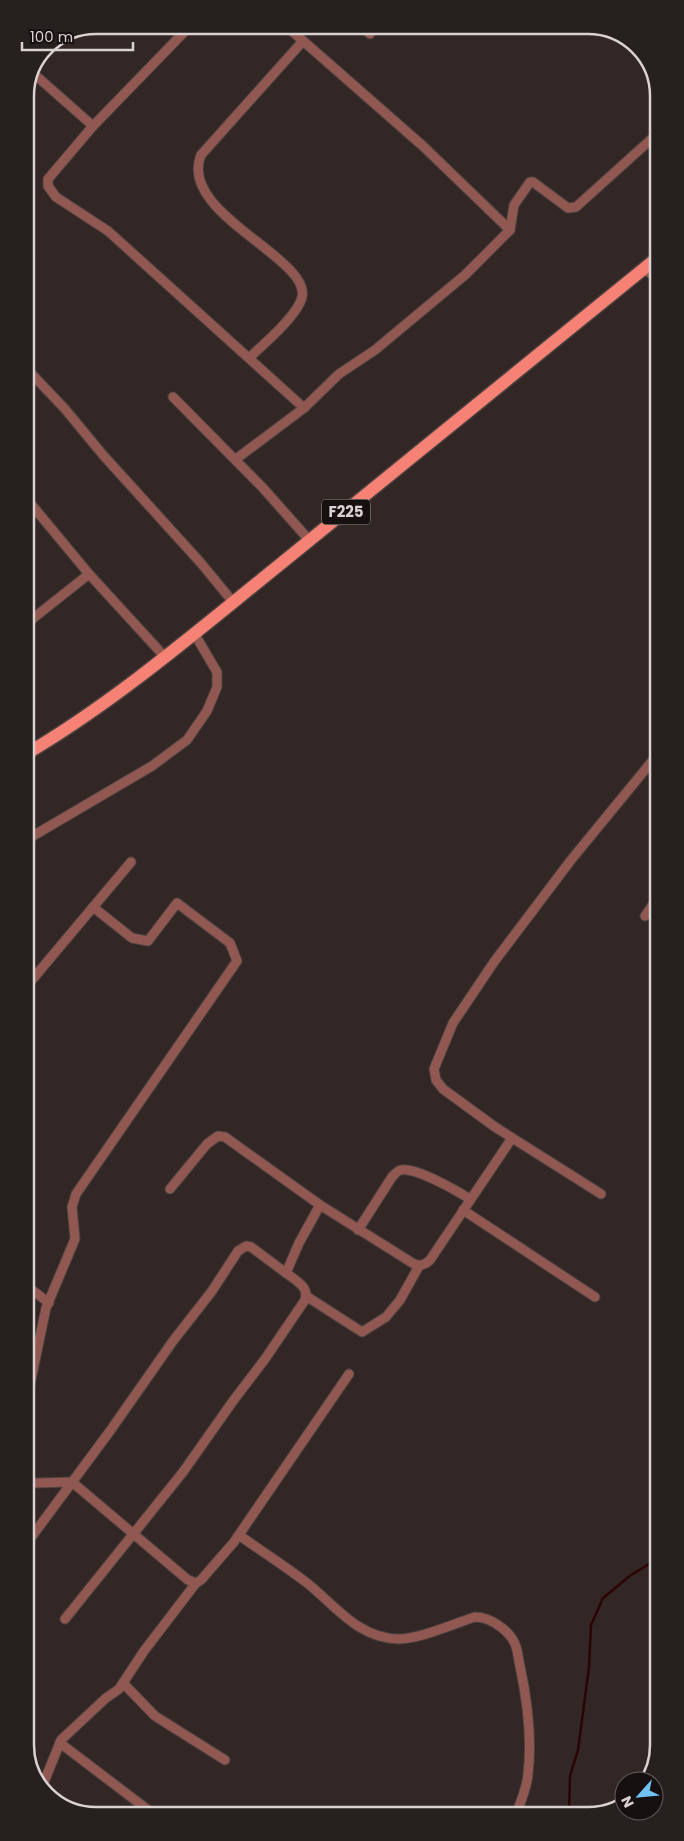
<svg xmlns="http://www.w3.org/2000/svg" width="684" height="1841" font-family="Poppins,sans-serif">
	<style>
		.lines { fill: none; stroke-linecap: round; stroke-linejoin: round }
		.stream { stroke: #2b0403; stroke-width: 2.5 }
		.street-casing { stroke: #4d4241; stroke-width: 11 }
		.primary-casing { stroke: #4d4241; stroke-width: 15 }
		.street { stroke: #915851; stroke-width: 9 }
		.primary { stroke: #f68275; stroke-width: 12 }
		.labels { text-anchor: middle; stroke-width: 5; stroke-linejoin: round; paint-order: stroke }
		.shield { fill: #161110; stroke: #9f9897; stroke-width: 1 }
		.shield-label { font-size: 15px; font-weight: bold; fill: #dad2d1 }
		.rim { fill: none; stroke: #dad2d1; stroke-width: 2.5 }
	</style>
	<rect width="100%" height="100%" fill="#322725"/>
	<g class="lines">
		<!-- stream -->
		<polyline class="stream" points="569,1814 570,1776 578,1750 589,1667 591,1625 603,1598 631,1575 659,1558"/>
		<!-- street casing -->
		<g class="street-casing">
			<g id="street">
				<polyline points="191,25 93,126 48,179 48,186 56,197 108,231 304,408"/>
				<polyline points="285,25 424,147 510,230"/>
				<polyline points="360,25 370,34"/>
				<polyline points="33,73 93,126"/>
				<polyline points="643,269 657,277"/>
				<path d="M250 357C264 344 298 315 302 297 311 258 177 213 201 155L303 41"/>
				<polyline points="26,368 65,409 103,455 200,562 233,602"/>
				<polyline points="173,397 263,488 310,541"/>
				<polyline points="236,459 304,408 339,374 375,350 465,275 510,230 514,205 530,182 533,182 568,208 576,207 657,134"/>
				<polyline points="26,498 89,574 165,657"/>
				<polyline points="26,624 89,574"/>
				<polyline points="26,840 152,766 187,740 207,711 217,687 217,672 194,633"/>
				<polyline points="645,916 658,897"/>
				<polyline points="26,987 131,862"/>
				<path d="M170 1189 207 1144 218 1136 225 1137 320 1205 414 1264C421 1266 425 1265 430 1260L512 1138"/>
				<polyline points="601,1194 495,1127 443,1089 436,1080 434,1069 453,1023 494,962 571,860 658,754"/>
				<polyline points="463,1210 595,1297"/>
				<path d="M358 1230 392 1177C395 1174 398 1170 401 1170 416 1167 457 1191 470 1199"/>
				<polyline points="27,1286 49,1303"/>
				<polyline points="306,1296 362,1332 386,1317 400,1300 419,1266"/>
				<polyline points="27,1399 46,1308 75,1239 72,1207 76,1194 237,961 230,943 177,903 148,941 132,938 93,907"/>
				<polyline points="27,1482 35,1483 72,1482 188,1580 196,1583 201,1580 234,1542 349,1374"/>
				<path d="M239 1535C261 1551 285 1566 307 1583 336 1606 358 1638 398 1639 420 1639 453 1624 475 1617 490 1617 509 1630 515 1644 518 1650 518 1659 520 1666 527 1699 532 1740 528 1774 527 1787 521 1802 516 1814"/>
				<polyline points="27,1543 110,1431 173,1341 212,1291 238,1251 246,1246 251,1247 286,1273"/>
				<path d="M65 1619 183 1472 233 1401 265 1359 305 1300C310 1287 295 1280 286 1273L299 1243 320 1205"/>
				<polyline points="123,1683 155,1716 225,1760"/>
				<polyline points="60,1743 156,1816"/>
				<polyline points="42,1787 61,1740 106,1698 119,1689 144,1651 196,1583"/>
			</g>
		</g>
		<!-- primary casing -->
		<g class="primary-casing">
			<path id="primary" d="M26 754C116 701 196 632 278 566 405 464 530 360 657 258"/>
		</g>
		<!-- street -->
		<use href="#street" class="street"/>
		<!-- primary -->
		<use href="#primary" class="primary"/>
	</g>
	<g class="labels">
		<!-- shield labels -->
		<rect class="shield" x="322" y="499.5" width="48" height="25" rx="4"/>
		<g class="shield-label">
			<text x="346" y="517">F225</text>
		</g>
	</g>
	<!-- crop -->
	<path d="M0 0H684V1841H0ZM96 34H588A62 62 0 0 1 650 96V1745A62 62 0 0 1 588 1807H96A62 62 0 0 1 34 1745V96A62 62 0 0 1 96 34Z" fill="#26201f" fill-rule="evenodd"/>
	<path class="rim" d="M96 34H588A62 62 0 0 1 650 96V1745A62 62 0 0 1 588 1807H96A62 62 0 0 1 34 1745V96A62 62 0 0 1 96 34Z"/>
	<!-- north arrow -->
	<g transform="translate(639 1796) rotate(243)"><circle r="24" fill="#161110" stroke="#645e5d"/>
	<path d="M0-4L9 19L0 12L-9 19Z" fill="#70c2f4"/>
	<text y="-8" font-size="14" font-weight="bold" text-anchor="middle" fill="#dad2d1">N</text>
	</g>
	<!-- scale -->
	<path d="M22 42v8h111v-8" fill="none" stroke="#dad2d1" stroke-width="2.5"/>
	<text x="30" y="42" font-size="15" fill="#dad2d1" stroke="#161110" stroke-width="4" paint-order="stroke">100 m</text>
</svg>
